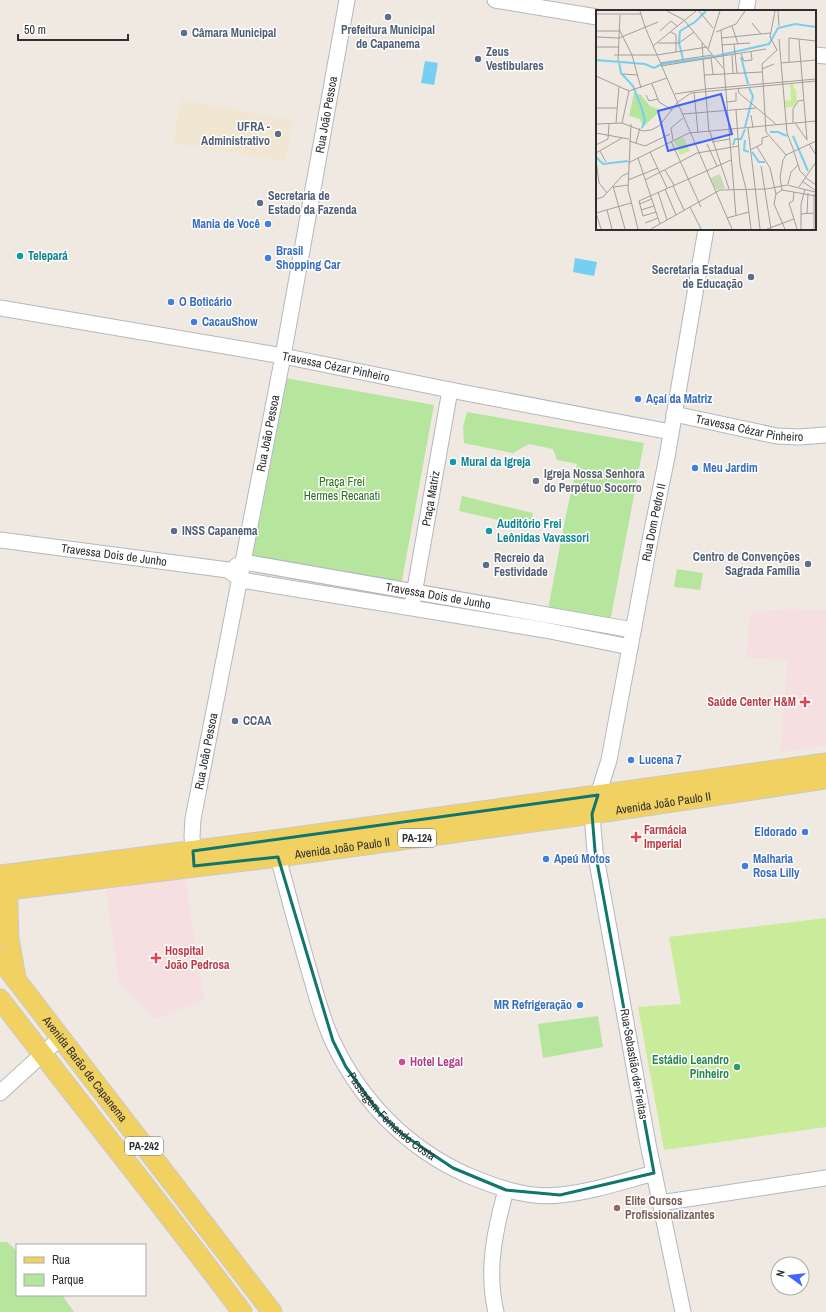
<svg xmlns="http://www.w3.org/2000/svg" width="826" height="1312" font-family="'Archivo Narrow',sans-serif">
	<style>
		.education { fill: #f0e6d1 }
		.medical { fill: #f5dfe0 }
		.green { fill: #b6e59e }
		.pitch { fill: #c9ec9a }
		.water { fill: #75cff0 }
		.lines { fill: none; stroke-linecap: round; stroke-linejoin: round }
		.minor-casing { stroke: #b4b7c1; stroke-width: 17 }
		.major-casing { stroke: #c9c9c9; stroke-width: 21 }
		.minor { stroke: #fff; stroke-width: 15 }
		.major { stroke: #f2d163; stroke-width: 19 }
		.marked { fill: none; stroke: #0f766e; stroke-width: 3; stroke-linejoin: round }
		.service-dot { fill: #5c6f8a; stroke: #fff; stroke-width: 1.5 }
		.shop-dot { fill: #3f7fe0; stroke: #fff; stroke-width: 1.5 }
		.culture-dot { fill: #0f9aa8; stroke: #fff; stroke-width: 1.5 }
		.worship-dot { fill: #6b7280; stroke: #fff; stroke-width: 1.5 }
		.health-dot { fill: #e0444e; stroke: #fff; stroke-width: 1.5 }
		.hotel-dot { fill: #d1479c; stroke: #fff; stroke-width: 1.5 }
		.leisure-dot { fill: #2e9e5b; stroke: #fff; stroke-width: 1.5 }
		.education-dot { fill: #8d6e63; stroke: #fff; stroke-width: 1.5 }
		.labels { text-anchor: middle; stroke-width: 3; stroke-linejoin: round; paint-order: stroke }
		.shield { fill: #fff; stroke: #6d6d6d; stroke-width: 1 }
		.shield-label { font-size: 11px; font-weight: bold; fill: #2e2e2e }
		.service-label { font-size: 12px; font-weight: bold; fill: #4e5e75; stroke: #fff; text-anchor: start }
		.street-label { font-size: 12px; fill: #2e2e2e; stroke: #fff }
		.shop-label { font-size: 12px; font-weight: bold; fill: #366cbe; stroke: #fff; text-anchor: start }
		.culture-label { font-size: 12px; font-weight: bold; fill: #0d838f; stroke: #fff; text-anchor: start }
		.worship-label { font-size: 12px; font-weight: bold; fill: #5b616d; stroke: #fff; text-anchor: start }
		.park-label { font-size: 12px; fill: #2c6e1b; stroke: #fff }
		.health-label { font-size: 12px; font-weight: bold; fill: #be3a42; stroke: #fff; text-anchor: start }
		.leisure-label { font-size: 12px; font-weight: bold; fill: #27864d; stroke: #fff; text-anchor: end }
		.hotel-label { font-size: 12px; font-weight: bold; fill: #b23c85; stroke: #fff; text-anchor: start }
		.education-label { font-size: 12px; font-weight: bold; fill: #785e54; stroke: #fff; text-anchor: start }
		.inset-river { fill: none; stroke: #75cff0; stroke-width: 2 }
		.inset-road { fill: none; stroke: #a29e99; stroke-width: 1 }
		.view { fill: #4264fb; fill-opacity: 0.15; stroke: #4264fb; stroke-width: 2 }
		.inset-edge { fill: none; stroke: #2e2e2e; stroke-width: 2 }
	</style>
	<rect width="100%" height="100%" fill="#efe9e1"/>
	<!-- education -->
	<polygon class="education" points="181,100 293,120 285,161 173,143"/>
	<!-- medical -->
	<g class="medical">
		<polygon points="787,609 826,610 826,745 780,752 788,659 746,658 750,613"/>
		<polygon points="185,877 204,1001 154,1019 119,981 106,890"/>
	</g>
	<!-- green -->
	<g class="green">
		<polygon points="285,378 434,405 401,586 251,561"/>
		<polygon points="467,412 644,443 610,622 548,609 566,515 577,464 557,460 553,449 529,444 513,453 464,443 463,427"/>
		<polygon points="462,496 533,513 530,527 459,511"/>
		<polygon points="677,569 703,573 700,590 674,587"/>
		<polygon points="598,1016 603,1047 543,1058 538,1024"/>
		<polygon points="0,1242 7,1242 17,1251 17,1295 62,1295 74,1312 0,1312"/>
	</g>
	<!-- pitch -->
	<polygon class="pitch" points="826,918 826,1127 664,1150 638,1007 681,1004 669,937"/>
	<!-- water -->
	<g class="water">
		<polygon points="425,61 438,63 434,85 421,83"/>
		<polygon points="575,258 597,262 594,276 573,272"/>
	</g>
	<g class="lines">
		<!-- minor casing -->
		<g class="minor-casing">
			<g id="minor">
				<polyline points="495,0 597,17"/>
				<polyline points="746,11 748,0"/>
				<polyline points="815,55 826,56"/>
				<path id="s1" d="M0 308 283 356 450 390 671 432"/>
				<path id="s2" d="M674 414 777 436 799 437 826 435"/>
				<path id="s3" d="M0 540 228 570 241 580 545 630 630 647"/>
				<path id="s4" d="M236 566 244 562 633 630"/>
				<path id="s5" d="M413 600 450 390"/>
				<path id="s6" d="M278 857C288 894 298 932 309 970 316 994 322 1019 333 1042 361 1101 407 1148 467 1175 496 1187 528 1199 560 1195 592 1192 624 1181 654 1173"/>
				<path id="s7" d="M194 861 192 836 193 819 283 356 347 0"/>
				<polyline points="0,1093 60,1038"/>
				<polyline points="660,1203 826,1178"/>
				<path d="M496 1312C486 1270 495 1230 506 1190"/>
				<path id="s8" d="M683 1312 648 1144 595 851 592 814 609 760 651 535 667 457 706 229"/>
			</g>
		</g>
		<!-- major casing -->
		<g class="major-casing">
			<g id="major">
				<polyline points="0,875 274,840 826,763"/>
				<polyline points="7,877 9,939 16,978"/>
				<path id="s9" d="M0 891 278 857 592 814 826 779"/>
				<path id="s10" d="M0 959 272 1312"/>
				<path d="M0 999C80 1104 163 1206 242 1312"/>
			</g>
		</g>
		<!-- minor -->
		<use href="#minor" class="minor"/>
		<!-- major -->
		<use href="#major" class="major"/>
	</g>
	<!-- marked area -->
	<path class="marked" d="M598 795 592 814 595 851 654 1173 560 1195 506 1190 453 1168 402 1134 380 1114 346 1067 333 1041 278 857 194 866 193 851Z"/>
	<!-- markers -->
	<g class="service-dot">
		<circle cx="388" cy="17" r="4"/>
		<circle cx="184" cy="33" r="4"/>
		<circle cx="478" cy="59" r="4"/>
		<circle cx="278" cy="134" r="4"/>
		<circle cx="260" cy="203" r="4"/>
		<circle cx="751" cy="277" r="4"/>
		<circle cx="174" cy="531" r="4"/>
		<circle cx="808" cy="564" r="4"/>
		<circle cx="486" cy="565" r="4"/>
		<circle cx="235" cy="721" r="4"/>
	</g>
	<g class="shop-dot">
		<circle cx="268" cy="224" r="4"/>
		<circle cx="268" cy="258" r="4"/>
		<circle cx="171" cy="302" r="4"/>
		<circle cx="194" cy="322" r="4"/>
		<circle cx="638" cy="399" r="4"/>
		<circle cx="695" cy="468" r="4"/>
		<circle cx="631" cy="760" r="4"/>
		<circle cx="805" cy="832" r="4"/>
		<circle cx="546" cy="859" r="4"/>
		<circle cx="745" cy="866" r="4"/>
		<circle cx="580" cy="1005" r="4"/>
	</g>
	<g class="culture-dot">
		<circle cx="20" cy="256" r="4"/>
		<circle cx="453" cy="462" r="4"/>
		<circle cx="489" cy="531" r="4"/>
	</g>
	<circle class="worship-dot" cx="536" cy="481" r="4"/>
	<g class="health-dot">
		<path d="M803 696h4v4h4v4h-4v4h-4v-4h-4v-4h4z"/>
		<path d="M634 831h4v4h4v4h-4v4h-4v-4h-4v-4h4z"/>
		<path d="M154 952h4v4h4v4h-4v4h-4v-4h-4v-4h4z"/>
	</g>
	<circle class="hotel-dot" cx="402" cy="1062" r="4"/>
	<circle class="leisure-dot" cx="737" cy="1067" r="4"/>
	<circle class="education-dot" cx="617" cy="1208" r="4"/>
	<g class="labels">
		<!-- shield labels -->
		<g class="shield">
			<rect x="398" y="829" width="38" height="18" rx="3"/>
			<rect x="125" y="1137" width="38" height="18" rx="3"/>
		</g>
		<g class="shield-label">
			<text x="417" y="842">PA-124</text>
			<text x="144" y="1150">PA-242</text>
		</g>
		<!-- service labels -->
		<g class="service-label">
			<text x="388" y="34" text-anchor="middle">Prefeitura Municipal<tspan x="388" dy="14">de Capanema</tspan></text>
			<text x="192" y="37">Câmara Municipal</text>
			<text x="486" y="56">Zeus<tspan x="486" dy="14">Vestibulares</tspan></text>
			<text x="270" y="131" text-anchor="end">UFRA -<tspan x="270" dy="14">Administrativo</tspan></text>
			<text x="268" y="200">Secretaria de<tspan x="268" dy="14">Estado da Fazenda</tspan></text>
			<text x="743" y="274" text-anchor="end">Secretaria Estadual<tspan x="743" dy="14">de Educação</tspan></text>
			<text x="182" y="535">INSS Capanema</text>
			<text x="800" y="561" text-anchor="end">Centro de Convenções<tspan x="800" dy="14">Sagrada Família</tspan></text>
			<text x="494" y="562">Recreio da<tspan x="494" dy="14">Festividade</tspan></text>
			<text x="243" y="725">CCAA</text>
		</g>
		<!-- street labels -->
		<g class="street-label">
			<text dy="4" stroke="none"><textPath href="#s7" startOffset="759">Rua João Pessoa</textPath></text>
			<text dy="4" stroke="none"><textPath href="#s1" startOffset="341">Travessa Cézar Pinheiro</textPath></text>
			<text dy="4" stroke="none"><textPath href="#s2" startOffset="77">Travessa Cézar Pinheiro</textPath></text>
			<text dy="4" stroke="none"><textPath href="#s7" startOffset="435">Rua João Pessoa</textPath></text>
			<text dy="4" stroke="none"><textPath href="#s5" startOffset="103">Praça Matriz</textPath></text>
			<text dy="4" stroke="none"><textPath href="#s8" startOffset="805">Rua Dom Pedro II</textPath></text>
			<text dy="4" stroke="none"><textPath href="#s3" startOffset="115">Travessa Dois de Junho</textPath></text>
			<text dy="4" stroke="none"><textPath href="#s4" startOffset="206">Travessa Dois de Junho</textPath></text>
			<text dy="4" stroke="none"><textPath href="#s7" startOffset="111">Rua João Pessoa</textPath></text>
			<text dy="4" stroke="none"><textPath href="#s9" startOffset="669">Avenida João Paulo II</textPath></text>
			<text dy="4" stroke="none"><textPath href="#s9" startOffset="345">Avenida João Paulo II</textPath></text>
			<text transform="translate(634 1064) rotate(80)" y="4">Rua Sebastião de Freitas</text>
			<text dy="4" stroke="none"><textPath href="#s10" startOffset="139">Avenida Barão de Capanema</textPath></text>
			<text dy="4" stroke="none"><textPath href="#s6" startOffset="289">Passagem Fernando Costa</textPath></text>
		</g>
		<!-- shop labels -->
		<g class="shop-label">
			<text x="260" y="228" text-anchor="end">Mania de Você</text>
			<text x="276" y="255">Brasil<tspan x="276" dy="14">Shopping Car</tspan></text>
			<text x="179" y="306">O Boticário</text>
			<text x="202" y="326">CacauShow</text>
			<text x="646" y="403">Açaí da Matriz</text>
			<text x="703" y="472">Meu Jardim</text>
			<text x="639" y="764">Lucena 7</text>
			<text x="797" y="836" text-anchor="end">Eldorado</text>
			<text x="554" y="863">Apeú Motos</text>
			<text x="753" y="863">Malharia<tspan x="753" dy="14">Rosa Lilly</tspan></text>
			<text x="572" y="1009" text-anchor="end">MR Refrigeração</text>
		</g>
		<!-- culture labels -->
		<g class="culture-label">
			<text x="28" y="260">Telepará</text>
			<text x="461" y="466">Mural da Igreja</text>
			<text x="497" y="528">Auditório Frei<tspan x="497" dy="14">Leônidas Vavassori</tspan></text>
		</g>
		<!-- worship labels -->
		<g class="worship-label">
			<text x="544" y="478">Igreja Nossa Senhora<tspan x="544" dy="14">do Perpétuo Socorro</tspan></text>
		</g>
		<!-- park labels -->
		<g class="park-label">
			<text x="342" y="486">Praça Frei<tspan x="342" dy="14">Hermes Recanati</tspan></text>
		</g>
		<!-- health labels -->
		<g class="health-label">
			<text x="796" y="706" text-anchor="end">Saúde Center H&amp;M</text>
			<text x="644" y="834">Farmácia<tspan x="644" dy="14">Imperial</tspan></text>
			<text x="165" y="955">Hospital<tspan x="165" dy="14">João Pedrosa</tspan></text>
		</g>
		<!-- leisure labels -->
		<g class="leisure-label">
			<text x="729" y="1064">Estádio Leandro<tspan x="729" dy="14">Pinheiro</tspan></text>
		</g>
		<!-- hotel labels -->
		<g class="hotel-label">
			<text x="410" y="1066">Hotel Legal</text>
		</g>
		<!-- education labels -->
		<g class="education-label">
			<text x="625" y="1205">Elite Cursos<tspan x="625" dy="14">Profissionalizantes</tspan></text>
		</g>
	</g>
	<!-- overview -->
	<g transform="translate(596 10)">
		<rect width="220" height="220" fill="#efe9e1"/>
		<path d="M38 83 45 85 54 96 65 100 47 117 44 109 33 106Z" fill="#b6e59e"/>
		<path d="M124 164 129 178 120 180 115 168Z" fill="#c8d9b8"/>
		<path d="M194 74H197L198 79H200L201 91 198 96 190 98 189 91 195 90ZM85 128H88L94 141 84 145 78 131Z" fill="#c9ec9a"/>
		<path class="inset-river" d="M145 47 152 74M87 49 83 33 84 21 99 12 110 1M0 50 49 54 58 58 66 54 116 47 173 34 182 18 199 14 220 17M23 52 25 63 37 76 46 99 49 111 46 118M149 117 157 86 153 78M174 122H182L191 126M197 126 212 161M149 130 148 140 153 142M137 135 139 129H145L149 119M156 142 163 152H169M0 147 7 154 32 151"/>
		<path class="inset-road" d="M44 1 49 17 136 219M71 1 88 10 127 58M103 1 117 18M179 1 174 27 181 40M182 1 183 16M0 4H45M156 13 165 24M136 16 142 34M23 19 36 45 45 78M125 20 140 206M0 21H23M64 21 75 11 81 16M75 22 80 25V42M120 22 140 14 149 1M0 27 23 28 62 12M125 28 175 23M183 29 191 123 198 141M203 29 211 130M62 33H83L98 22M106 33 107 46M138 34 141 63M125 35 154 33M57 36 100 1M0 37H23M220 38V80M112 39 124 1M181 40 166 54 170 122 190 145M145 44 148 51 156 50 155 42M18 45H61L111 37M136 45 137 63M115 48 117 64M107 49 113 122M22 51 24 5M193 52V28L220 31M64 53 116 45M185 53 220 50M65 56 170 39M166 59 178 54M27 64 42 65M109 65 166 62M0 66 33 81 71 68M56 74 63 92 76 100M142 78 143 83 181 115M98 82 102 123M79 84 110 79 220 69M50 85 53 91 62 89M82 92 95 83 220 71M130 92 140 91V82M1 98H21M140 100 144 155 150 179M87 104 160 98M155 105 157 118M20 113 23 76M26 113 33 81M197 113V99L202 91 208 90M199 113 211 130M0 114 26 113 47 121 55 120 63 116 81 93M35 114 32 179 42 219M152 118 164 219M114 122 133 179M0 123 33 129M77 130 75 118 87 108M33 131 49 136 74 124M75 131 105 197M116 132 134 129M40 133 44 118M111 134 121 156M213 134 220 145M0 135 12 129 13 114M161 137 174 158 180 184M154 140 166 134V128L172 126M4 141 10 152M54 142 71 178M198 142 204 161 210 167M0 143 26 128M42 148 64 214M0 150 3 173 11 183M32 153 93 123 220 111M165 156 175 219M69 160 78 175M210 168 220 175M32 170 62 158M49 170 101 143 143 136M206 171 220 181M192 174 195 162 202 155M17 176 29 219M77 176 88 200M18 177 32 175M203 177 220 152M69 179 80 205M150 179 155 219M186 180 220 186M62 182 71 210M198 182 197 191 193 193 201 219M218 184V219M0 189 7 187 26 166 32 163M43 194 56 189M94 197 105 219M11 200 16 219M45 200 58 196M60 202 47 206 43 191 135 150M0 203 35 193M0 203 5 219M211 203 212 183M205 204 218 203M131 208 153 202M49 213 62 208M55 219 124 180 170 179 191 175 219 182M171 219 198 209M189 219 178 194 180 184 186 180 184 167 187 150 190 145 220 131M205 219V194L209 179"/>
		<path class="view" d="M125 84 136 124 72 141 62 101Z"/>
		<rect width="220" height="220" class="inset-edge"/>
	</g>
	<!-- legend -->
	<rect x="16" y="1244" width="130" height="52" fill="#ffffff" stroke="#ababab"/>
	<rect x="24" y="1257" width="20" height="6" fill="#f2d163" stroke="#ababab"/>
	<text x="52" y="1264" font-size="12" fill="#2e2e2e">Rua</text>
	<rect x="24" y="1274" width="20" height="12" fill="#b6e59e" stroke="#ababab"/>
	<text x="52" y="1284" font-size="12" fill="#2e2e2e">Parque</text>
	<!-- north arrow -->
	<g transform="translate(790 1276) rotate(285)"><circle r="19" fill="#ffffff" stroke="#ababab"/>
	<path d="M0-3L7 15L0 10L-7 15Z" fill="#4264fb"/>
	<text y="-6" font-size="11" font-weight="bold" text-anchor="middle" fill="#2e2e2e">N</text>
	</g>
	<!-- scale -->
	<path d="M18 34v6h110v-6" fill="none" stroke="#2e2e2e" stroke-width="2"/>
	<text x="24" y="34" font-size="12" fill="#2e2e2e" stroke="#ffffff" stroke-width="3" paint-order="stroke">50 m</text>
</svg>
